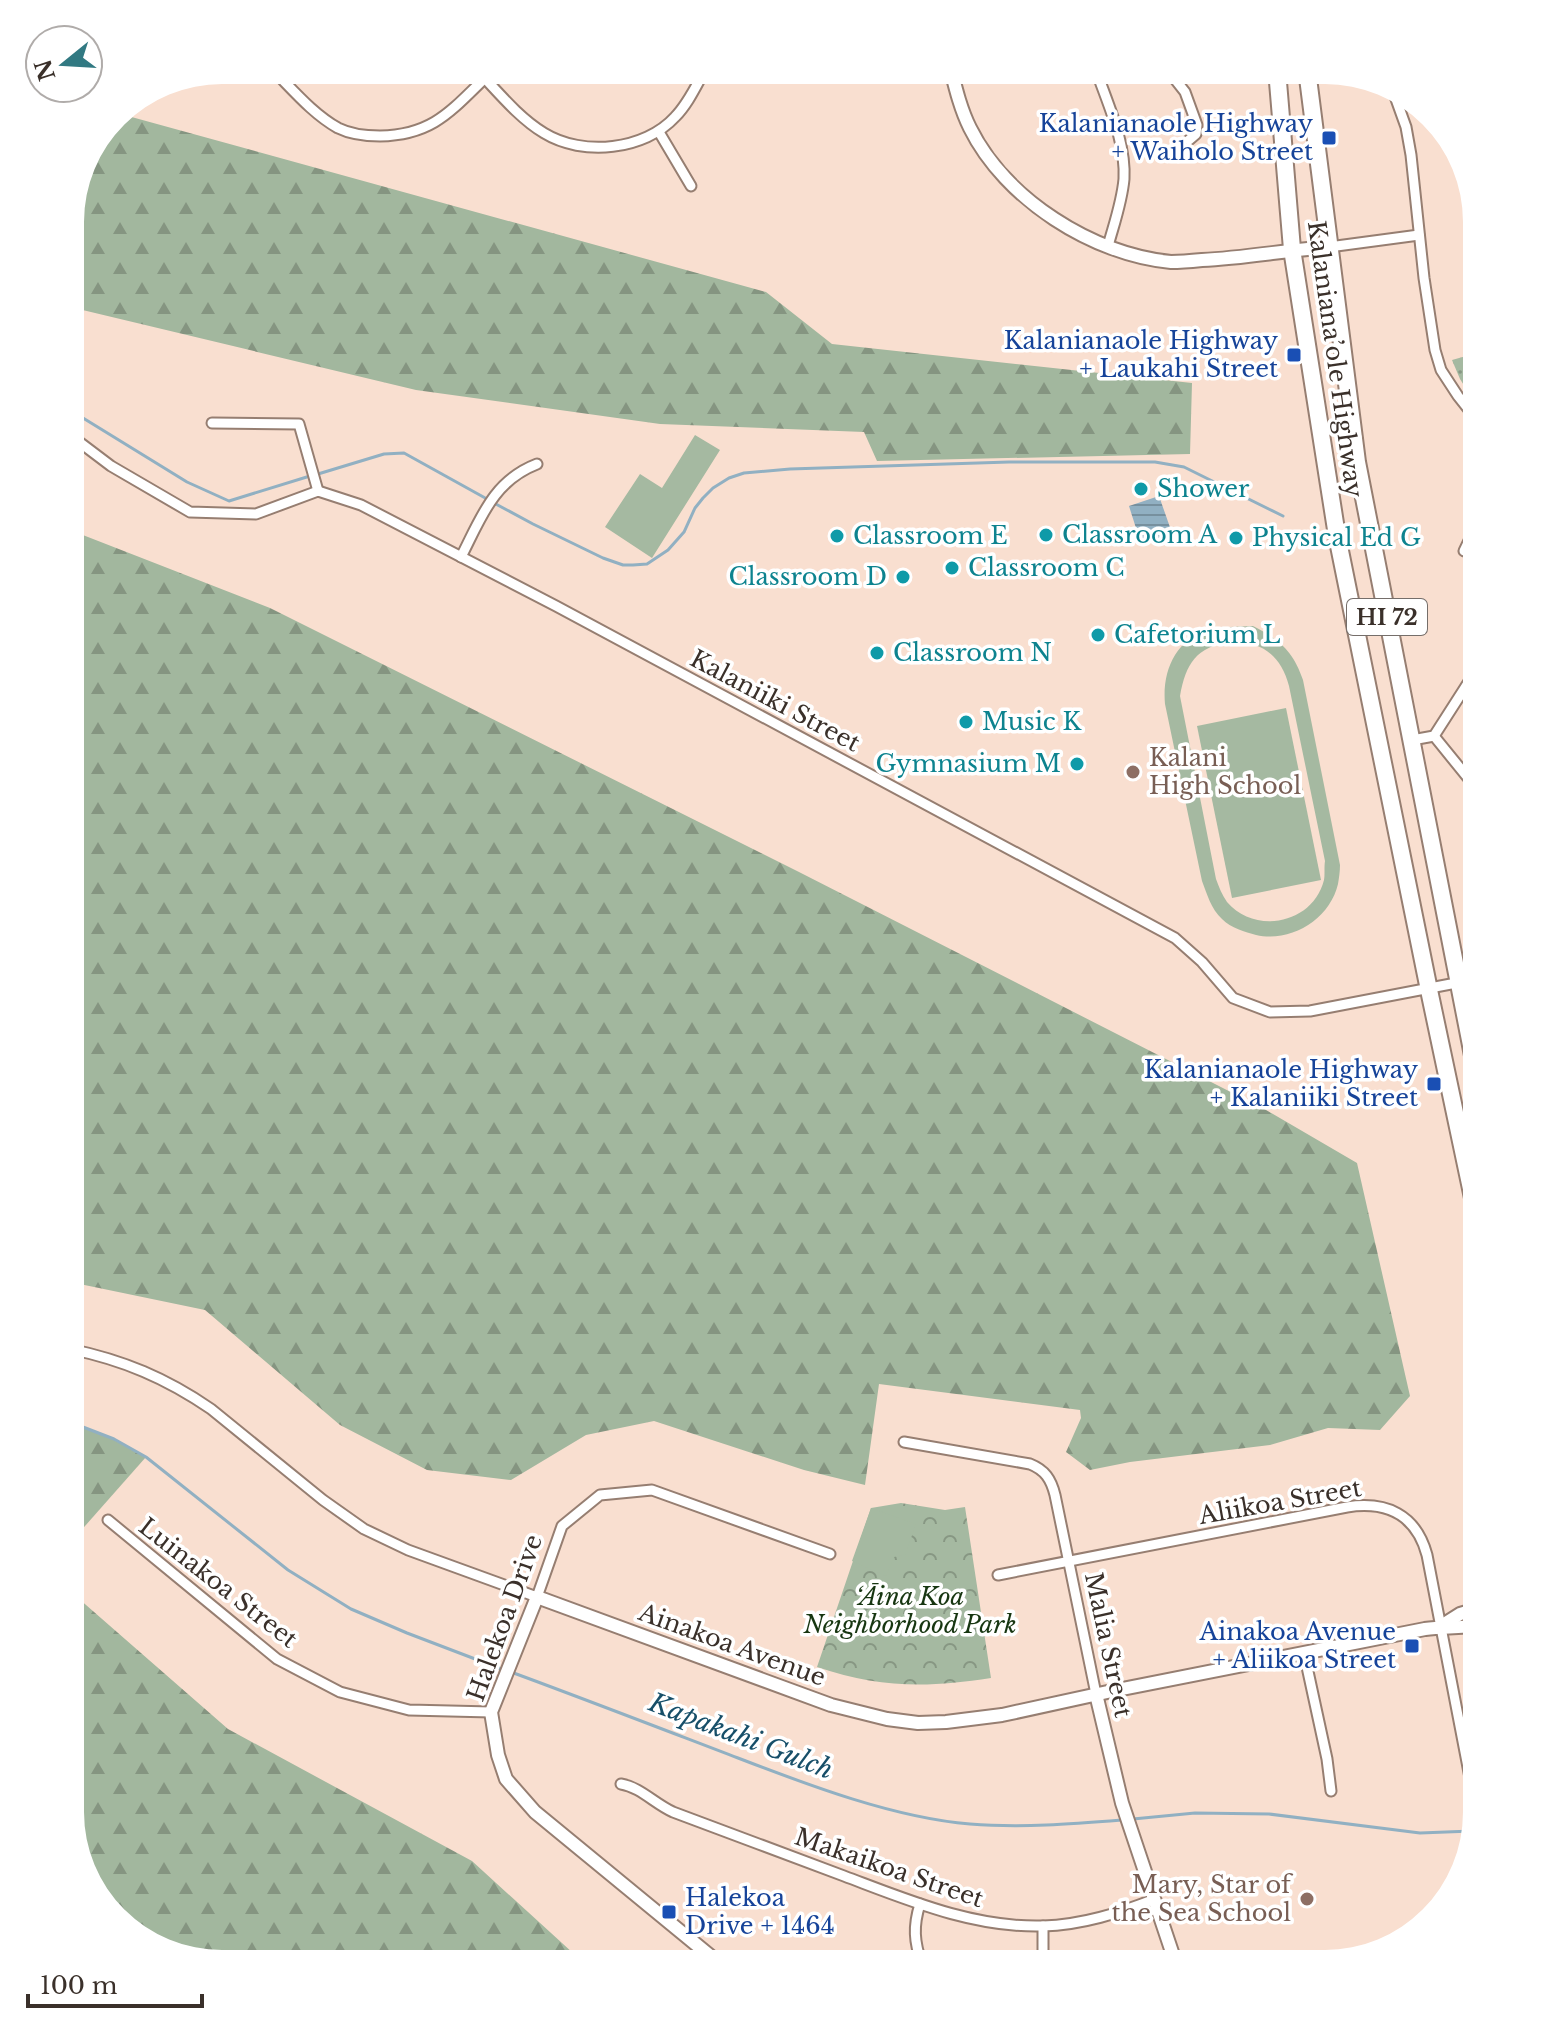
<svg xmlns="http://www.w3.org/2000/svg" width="1547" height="2034" font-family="'Libre Baskerville',serif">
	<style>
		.grass { fill: url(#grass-dots) }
		.forest { fill: url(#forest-firs) }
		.park { fill: url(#park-crowns) }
		.pitch { fill: #a5b9a1; fill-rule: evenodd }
		.water { fill: url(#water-rules) }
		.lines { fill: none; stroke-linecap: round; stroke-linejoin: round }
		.stream { stroke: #91b0c2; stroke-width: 3 }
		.minor-casing { stroke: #967e71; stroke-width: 13 }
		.tertiary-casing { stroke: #967e71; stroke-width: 16 }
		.trunk-casing { stroke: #967e71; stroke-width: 20 }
		.minor { stroke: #fff; stroke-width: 9 }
		.tertiary { stroke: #fff; stroke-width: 12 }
		.trunk { stroke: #fff; stroke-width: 16 }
		.transit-dot { fill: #1a4fb4; stroke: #fff; stroke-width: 3 }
		.culture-dot { fill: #0f9aa8; stroke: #fff; stroke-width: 3 }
		.education-dot { fill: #8d6e63; stroke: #fff; stroke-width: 3 }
		.labels { text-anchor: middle; stroke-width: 7; stroke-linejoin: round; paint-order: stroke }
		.shield { fill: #fff; stroke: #756e6a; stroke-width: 2 }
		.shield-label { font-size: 22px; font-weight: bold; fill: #3a302a }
		.transit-label { font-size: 24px; fill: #164399; stroke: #fff; text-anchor: end }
		.street-label { font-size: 24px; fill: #3a302a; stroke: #fff }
		.culture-label { font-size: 24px; fill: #0d838f; stroke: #fff; text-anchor: start }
		.education-label { font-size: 24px; fill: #785e54; stroke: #fff; text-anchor: start }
		.park-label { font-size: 24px; font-style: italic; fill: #173611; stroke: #fff }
		.water-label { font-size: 26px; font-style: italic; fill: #174f69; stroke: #fff }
	</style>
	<defs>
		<pattern id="grass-dots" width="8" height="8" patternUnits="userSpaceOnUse" patternTransform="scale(2)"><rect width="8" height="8" fill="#a5b9a1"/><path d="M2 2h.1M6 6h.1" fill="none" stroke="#879783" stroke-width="1.8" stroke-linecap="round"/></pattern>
		<pattern id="forest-firs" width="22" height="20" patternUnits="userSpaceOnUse" patternTransform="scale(2)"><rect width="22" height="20" fill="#a2b79e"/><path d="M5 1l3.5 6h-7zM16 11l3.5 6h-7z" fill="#859581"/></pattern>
		<pattern id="park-crowns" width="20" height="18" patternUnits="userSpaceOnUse" patternTransform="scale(2)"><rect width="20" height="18" fill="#a5b9a1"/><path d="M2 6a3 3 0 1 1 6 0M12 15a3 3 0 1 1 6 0" fill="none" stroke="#879783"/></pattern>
		<pattern id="water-rules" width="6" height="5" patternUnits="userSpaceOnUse" patternTransform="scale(2)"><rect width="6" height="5" fill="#91b0c2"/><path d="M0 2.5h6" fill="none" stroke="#77909e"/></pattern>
	</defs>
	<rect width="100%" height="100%" fill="#f9dfd0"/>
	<!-- grass -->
	<polygon class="grass" points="1477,353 1477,406 1460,379 1452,360"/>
	<!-- forest -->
	<g class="forest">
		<polygon points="117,113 766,292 832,344 1192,383 1190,454 877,461 864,432 660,424 416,390 70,307 70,211 85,155"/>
		<polygon points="70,530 270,608 799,872 1266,1110 1357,1163 1410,1396 1380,1430 1328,1428 1270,1445 1130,1462 1090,1470 1066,1452 1081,1418 1080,1410 879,1384 865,1485 804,1470 654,1421 586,1435 511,1480 427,1470 340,1425 205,1310 70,1282"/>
		<polygon points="70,1422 114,1439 146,1457 70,1543"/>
		<polygon points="70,1591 228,1729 472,1861 585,1964 221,1964 146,1944 95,1896 70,1812"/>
	</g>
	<!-- park -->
	<path class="park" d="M901 1503 945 1510 965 1507 991 1678C927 1688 879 1688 817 1667L871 1508Z"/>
	<!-- pitch -->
	<g class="pitch">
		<polygon points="695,435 720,450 652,558 605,527 640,474 662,488"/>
		<path d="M1253 626C1280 640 1293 651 1303 680L1340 865C1340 871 1339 878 1338 884 1330 919 1291 943 1256 935 1245 932 1231 928 1222 919 1211 909 1207 894 1202 881L1165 704C1162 672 1175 639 1209 630 1223 626 1238 627 1253 626ZM1230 641C1261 641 1281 655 1289 686L1325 861C1324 867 1325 875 1324 880 1313 924 1255 935 1227 902 1222 895 1219 887 1216 879L1180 696C1186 663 1196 648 1230 641Z"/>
		<polygon points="1286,708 1321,880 1232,898 1197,726"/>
		<polygon points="871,1508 916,1524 905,1555 894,1557 886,1576 852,1561"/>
	</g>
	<!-- water -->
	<polygon class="water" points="1159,496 1172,533 1141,544 1129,506"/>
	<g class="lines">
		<!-- stream -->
		<g class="stream">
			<polyline points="70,410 187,482 229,501 310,476"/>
			<polyline points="318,474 384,454 404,453 487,499"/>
			<polyline points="494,503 533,524 603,558 623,565 633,565 647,564 668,550 684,532 695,508 703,498 713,488 729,478 744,473 790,469 1009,462 1155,462 1184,467 1283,516"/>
			<polyline points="70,1422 114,1439 146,1457 288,1570 351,1609 407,1633 504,1670"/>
			<path d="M511 1672C587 1700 662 1729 738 1758 808 1785 895 1818 970 1824 1021 1828 1072 1824 1122 1820"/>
			<polyline points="1133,1819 1195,1813 1269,1814 1420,1833 1472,1831"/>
		</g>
		<!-- minor casing -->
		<g class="minor-casing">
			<g id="minor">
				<path d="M273 70C293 90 313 114 338 128 350 134 366 136 380 136 432 135 450 112 485 78"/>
				<path d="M477 70C498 92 519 118 544 133 583 157 645 150 675 117 688 104 696 86 705 70"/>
				<path d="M1096 70C1108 105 1126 142 1124 179 1122 202 1114 224 1108 246"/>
				<polyline points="1161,70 1174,78 1185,92 1197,125 1196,134 1189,140"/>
				<polyline points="1098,75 1113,70"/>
				<polyline points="1392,88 1406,127 1411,155 1424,278 1435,350 1441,370 1458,396 1477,420"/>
				<polyline points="659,132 691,186"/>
				<polyline points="1329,247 1419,235"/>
				<polyline points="212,423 299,424 318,491"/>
				<polyline points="70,435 111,466 190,512 256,514 318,491 361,505 556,606 1175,938 1202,962 1233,998 1270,1012 1310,1011 1477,979"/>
				<polyline points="1464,551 1477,524"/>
				<path d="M461 557C481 518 493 481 537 464"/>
				<polyline points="1434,736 1477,789"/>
				<polyline points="1412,740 1434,736 1477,669"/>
				<path d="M70 1349C123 1360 166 1378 211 1409L323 1500 364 1529 408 1550 537 1597 562 1526 600 1495 652 1490 830 1554"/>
				<path d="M904 1442 1030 1464C1045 1470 1051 1479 1055 1495L1096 1694"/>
				<polyline points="108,1520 277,1659 340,1692 409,1710 491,1712"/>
				<path d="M998 1575 1347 1507C1386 1501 1416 1514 1427 1555L1477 1814"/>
				<polyline points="1304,1653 1327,1759 1331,1791"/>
				<path d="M621 1784C640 1787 655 1804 673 1812 730 1833 787 1855 844 1876 908 1900 973 1928 1043 1926 1082 1925 1119 1913 1155 1899"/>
				<path d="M920 1904C913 1926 914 1942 922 1964"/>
				<polyline points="1043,1964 1043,1926"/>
			</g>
		</g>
		<!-- tertiary casing -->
		<g class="tertiary-casing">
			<g id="tertiary">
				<path d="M951 70C956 90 961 110 970 128 1005 199 1093 255 1171 262 1181 262 1192 261 1202 260 1245 258 1287 250 1329 247"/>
				<polyline points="1441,1626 1460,1614 1477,1609"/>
				<polyline points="1096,1694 1122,1803 1176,1964"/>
				<path d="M720 1964 535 1812 506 1779 498 1755 491 1712 537 1597 831 1705 887 1719 918 1723 946 1722 1002 1715 1112 1691 1425 1629C1443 1626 1460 1629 1477 1625"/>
			</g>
		</g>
		<!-- trunk casing -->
		<g class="trunk-casing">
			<g id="trunk">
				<polyline points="1277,70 1292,249 1337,536 1429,990 1477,1217"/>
				<polyline points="1307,70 1357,462 1477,1076"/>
			</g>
		</g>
		<!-- minor -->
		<use href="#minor" class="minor"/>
		<!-- tertiary -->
		<use href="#tertiary" class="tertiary"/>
		<!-- trunk -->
		<use href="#trunk" class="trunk"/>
	</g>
	<!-- markers -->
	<g class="transit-dot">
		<rect x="1321" y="130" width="16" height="16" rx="4"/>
		<rect x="1286" y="347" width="16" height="16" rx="4"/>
		<rect x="1426" y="1076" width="16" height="16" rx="4"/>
		<rect x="1404" y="1638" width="16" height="16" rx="4"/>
		<rect x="661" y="1904" width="16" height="16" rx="4"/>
	</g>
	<g class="culture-dot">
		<circle cx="1141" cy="489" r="8"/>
		<circle cx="1046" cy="535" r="8"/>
		<circle cx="837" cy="536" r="8"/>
		<circle cx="1236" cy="538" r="8"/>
		<circle cx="952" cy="568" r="8"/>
		<circle cx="903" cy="577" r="8"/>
		<circle cx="1098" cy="635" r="8"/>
		<circle cx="877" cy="653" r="8"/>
		<circle cx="966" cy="722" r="8"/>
		<circle cx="1077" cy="764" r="8"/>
	</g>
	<g class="education-dot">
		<circle cx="1133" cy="772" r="8"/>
		<circle cx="1307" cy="1899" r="8"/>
	</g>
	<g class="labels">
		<!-- shield labels -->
		<rect class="shield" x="1347" y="599" width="80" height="36" rx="6"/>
		<g class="shield-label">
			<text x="1387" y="625">HI 72</text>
		</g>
		<!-- transit labels -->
		<g class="transit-label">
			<text x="1313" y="132">Kalanianaole Highway<tspan x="1313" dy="28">+ Waiholo Street</tspan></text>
			<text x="1278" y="349">Kalanianaole Highway<tspan x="1278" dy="28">+ Laukahi Street</tspan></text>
			<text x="1418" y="1078">Kalanianaole Highway<tspan x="1418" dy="28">+ Kalaniiki Street</tspan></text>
			<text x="1396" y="1640">Ainakoa Avenue<tspan x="1396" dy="28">+ Aliikoa Street</tspan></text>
			<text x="685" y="1906" text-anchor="start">Halekoa<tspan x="685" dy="28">Drive + 1464</tspan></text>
		</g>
		<!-- street labels -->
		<g class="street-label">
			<text transform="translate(1335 359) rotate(82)" y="8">Kalaniana’ole Highway</text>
			<text transform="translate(775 701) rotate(28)" y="8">Kalaniiki Street</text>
			<text transform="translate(1280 1502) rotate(-10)" y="8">Aliikoa Street</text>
			<text transform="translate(218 1583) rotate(38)" y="8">Luinakoa Street</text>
			<text transform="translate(505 1618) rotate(-70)" y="8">Halekoa Drive</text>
			<text transform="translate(732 1645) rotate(20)" y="8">Ainakoa Avenue</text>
			<text transform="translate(1108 1645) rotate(78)" y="8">Malia Street</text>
			<text transform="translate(889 1868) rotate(19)" y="8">Makaikoa Street</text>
		</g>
		<!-- culture labels -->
		<g class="culture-label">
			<text x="1157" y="497">Shower</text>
			<text x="1062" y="543">Classroom A</text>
			<text x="853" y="544">Classroom E</text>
			<text x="1252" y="546">Physical Ed G</text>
			<text x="968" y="576">Classroom C</text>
			<text x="887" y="585" text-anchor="end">Classroom D</text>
			<text x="1114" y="643">Cafetorium L</text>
			<text x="893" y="661">Classroom N</text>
			<text x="982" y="730">Music K</text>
			<text x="1061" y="772" text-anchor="end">Gymnasium M</text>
		</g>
		<!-- education labels -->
		<g class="education-label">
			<text x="1149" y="766">Kalani<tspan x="1149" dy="28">High School</tspan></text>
			<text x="1291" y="1893" text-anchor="end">Mary, Star of<tspan x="1291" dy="28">the Sea School</tspan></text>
		</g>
		<!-- park labels -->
		<g class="park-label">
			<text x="910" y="1605">‘Āina Koa<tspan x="910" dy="28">Neighborhood Park</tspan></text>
		</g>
		<!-- water labels -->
		<g class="water-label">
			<text transform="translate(741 1736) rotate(21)" y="9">Kapakahi Gulch</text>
		</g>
	</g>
	<!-- crop -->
	<path d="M0 0H1547V2034H0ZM222 84H1325A138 138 0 0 1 1463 222V1812A138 138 0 0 1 1325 1950H222A138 138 0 0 1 84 1812V222A138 138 0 0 1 222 84Z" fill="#fff" fill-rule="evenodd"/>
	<!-- north arrow -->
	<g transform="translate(64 64) rotate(252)"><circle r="38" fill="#ffffff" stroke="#b0acaa" stroke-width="2"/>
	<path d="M0-6L14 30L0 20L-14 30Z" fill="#317982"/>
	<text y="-12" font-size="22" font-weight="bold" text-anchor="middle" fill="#3a302a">N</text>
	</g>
	<!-- scale -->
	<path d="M28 1994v12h174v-12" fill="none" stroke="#3a302a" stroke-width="4"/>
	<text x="40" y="1994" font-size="24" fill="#3a302a" stroke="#ffffff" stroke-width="6" paint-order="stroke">100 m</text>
</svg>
